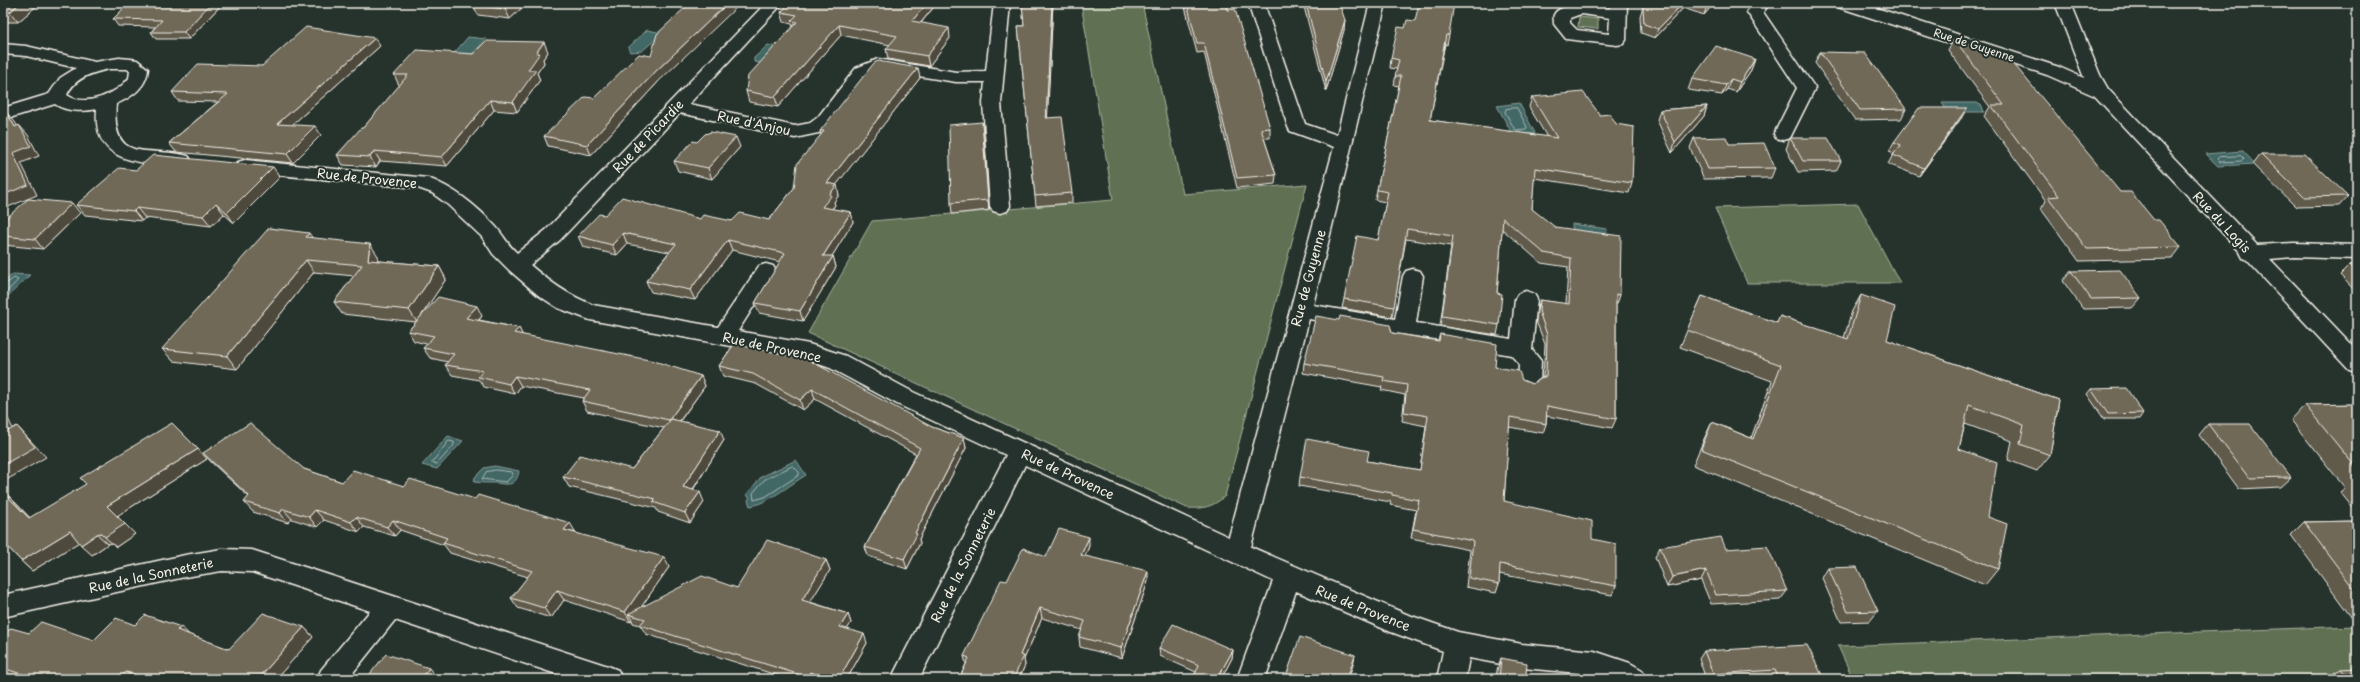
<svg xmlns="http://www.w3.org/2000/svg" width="2360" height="682" font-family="'Playpen Sans',sans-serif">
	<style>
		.green { fill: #617153; stroke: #aab19e }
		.water { fill: #426766; stroke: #899e9a }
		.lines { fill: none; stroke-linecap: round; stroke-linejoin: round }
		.shore { stroke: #adbab4; stroke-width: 1 }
		.minor-casing { stroke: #f4f1e8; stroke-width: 3 }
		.minor { fill: #26332d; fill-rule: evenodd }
		.wall { fill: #605a4c; stroke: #f4f1e8 }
		.shaded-wall { fill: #4e4a3e; stroke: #f4f1e8 }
		.building { fill: #706958; stroke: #f4f1e8 }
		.labels { text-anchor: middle; stroke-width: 4; stroke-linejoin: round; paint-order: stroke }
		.far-street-label { font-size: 11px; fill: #f4f1e8; stroke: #26332d }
		.street-label { font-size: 13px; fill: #f4f1e8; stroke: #26332d }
	</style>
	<rect width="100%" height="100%" fill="#26332d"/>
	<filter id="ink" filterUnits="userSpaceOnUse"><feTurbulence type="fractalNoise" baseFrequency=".025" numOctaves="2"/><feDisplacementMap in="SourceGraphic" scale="8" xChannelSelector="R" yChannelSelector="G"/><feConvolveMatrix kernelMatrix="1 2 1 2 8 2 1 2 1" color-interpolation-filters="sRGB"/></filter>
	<g filter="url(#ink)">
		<!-- green -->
		<g class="green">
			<path d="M1081 3H1142L1183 194 1307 184 1225 496C1213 507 1203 509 1187 508L808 333 872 221 1113 200Z"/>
			<polygon points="1579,17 1598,19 1598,29 1578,27"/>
			<polygon points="1858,204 1900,283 1747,283 1715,208"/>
			<polygon points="2355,626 2357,629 2357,679 1853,679 1838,646"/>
		</g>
		<!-- water -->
		<g class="water">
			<polygon points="647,30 663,33 642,51 630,52 628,48"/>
			<polygon points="468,37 486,39 468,59 450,58"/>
			<polygon points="768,45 777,47 761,63 754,62 754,58"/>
			<polygon points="1519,103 1535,133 1513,135 1497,106"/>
			<polygon points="1942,103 1977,103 1982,106 1984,112 1948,112"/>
			<polygon points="2243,151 2255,164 2218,166 2205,154"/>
			<polygon points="1572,224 1607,229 1606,240 1573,234"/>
			<polygon points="13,274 30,275 3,301 3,283"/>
			<polygon points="448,436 463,441 437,469 422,465"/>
			<path d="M796 460 806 475C791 484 765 505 750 506L748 500 750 497 746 495 761 477Z"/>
			<path d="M495 466 519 471C516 488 507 484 494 483 488 483 482 483 474 482L475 477 484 468Z"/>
		</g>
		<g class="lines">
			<!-- shore -->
			<g class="shore">
				<polygon points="1517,108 1527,127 1526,129 1515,130 1505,112 1506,109"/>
				<polygon points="2241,156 2244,159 2242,161 2220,162 2217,159 2219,157"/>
				<polyline points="3,286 14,278 18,280 3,296"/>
				<polygon points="449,441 454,442 454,445 437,464 432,463"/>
				<polygon points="793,466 799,472 799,475 765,497 754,500 753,493 764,480"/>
				<polygon points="496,470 512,472 513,475 506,482 482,479 486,472"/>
			</g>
			<!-- minor casing -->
			<g class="minor-casing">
				<g id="minor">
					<path d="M766 3H783L689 104 795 126 810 123 818 117 856 68 878 59 956 72 986 71 994 3H1010L1001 103 1010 206 1007 211 1000 213 993 211 990 206 983 103 985 82H956L880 70 868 76 832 125 823 132 795 138 680 113 560 240 530 265C550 282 568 295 593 305L718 327 759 266 766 264 773 266 776 271 738 331 809 344 846 356 913 392 1229 537 1334 147 1290 131 1288 127 1248 3H1264L1305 124 1337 135 1370 3H1386L1313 305 1395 319 1403 276 1406 271 1413 269 1420 271 1423 276 1416 323 1511 339 1515 299 1518 294 1526 291 1534 294 1537 299 1532 350 1541 361 1540 383 1537 389 1529 392 1521 389 1518 383 1519 364 1511 355 1309 319 1251 547 1406 614 1458 632 1522 644 1594 651 1630 663 1642 670 1646 679H1606L1579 673 1522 668 1469 658 1465 679H1437L1443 651 1391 632 1296 591 1265 679H1237L1273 581 1025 465 919 679H891L1006 455 897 404 830 368 807 360 590 320 558 308 538 295 509 270 493 254 482 237 447 204 432 193 418 188 245 172 238 170 235 166 238 162 245 160 428 178C454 188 476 205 496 227 503 235 508 245 517 253L546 230Z"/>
					<path d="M1611 3H1627L1626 40 1623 44 1617 45 1566 39 1554 24C1554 21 1553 17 1554 15 1559 1 1599 6 1610 8ZM1581 14 1610 18 1609 34 1577 30 1570 23V18Z"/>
					<polygon points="1753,3 1770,3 1763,12 1815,88 1790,138 1783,140 1776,138 1774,134 1797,88 1747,12"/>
					<polygon points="1836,3 1861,3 2059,67 2084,78 2055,3 2071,3 2100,75 2108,89 2257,245 2294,243 2357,245 2357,259 2294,257 2270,259 2357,350 2357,372 2349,370 2246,259 2243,258 2240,252 2095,96 2047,75 1838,7"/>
					<path d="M3 44 26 46 95 62 119 58 131 59 137 60 148 69C146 88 132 97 116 104 111 166 147 145 188 156L191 160 188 164 181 166C140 163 92 164 97 109 84 112 66 112 55 104L3 120V108L49 94 60 78 76 68 26 56 3 54ZM110 69H127L130 71 129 78C117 94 85 108 67 95 74 78 93 72 110 69Z"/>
					<polygon points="222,549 252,550 608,666 618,670 622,679 571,679 395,620 348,679 317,679 321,670 370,611 252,572 222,571 185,577 3,617 3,595 185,555"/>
				</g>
			</g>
			<!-- minor -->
			<use href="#minor" class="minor"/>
		</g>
		<!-- wall -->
		<g class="wall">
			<polygon points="3,3 40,3 18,22 3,22"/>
			<polygon points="129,3 223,3 189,39 156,39 151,32 155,27 118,26 113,19"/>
			<polygon points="527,3 510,19 478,15 473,5"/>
			<polygon points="937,3 921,23 950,38 929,66 888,59 886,49 890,45 841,35 778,107 749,102 746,91 793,27 792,24 784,22 781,12 857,4"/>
			<polygon points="1022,3 1053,3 1047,118 1072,193 1072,203 1036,206 1018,26 1024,26"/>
			<polygon points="1185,3 1226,3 1270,128 1270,138 1264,138 1276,175 1275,184 1237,188 1204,52 1197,53 1185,7"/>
			<polygon points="1303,3 1339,3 1344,30 1326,91"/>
			<polygon points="1646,3 1714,3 1704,15 1683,8 1655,38 1641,33 1640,16 1643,7"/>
			<polygon points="1405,28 1449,35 1447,45 1445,44 1430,120 1547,137 1529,107 1532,97 1632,183 1629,193 1534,178 1532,209 1620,295 1617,304 1616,304 1616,419 1612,428 1547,416 1546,424 1543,433 1509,427 1504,501 1592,539 1616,586 1612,595 1499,574 1499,584 1496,593 1466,587 1470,550 1411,538 1416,510 1390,505 1391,502 1299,486 1300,477 1367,461 1420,470 1426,426 1402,421 1405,395 1381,390 1382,387 1303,373 1304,363 1392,333 1438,340 1440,334 1495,367 1522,380 1532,384 1543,377 1545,344 1536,321 1537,310 1540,300 1566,304 1568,267 1541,263 1502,229 1497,293 1499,325 1497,335 1440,326 1451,246 1406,239 1392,317 1342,308 1344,299 1378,240 1386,202 1375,200 1377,190 1399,86 1394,85 1397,69 1390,68 1391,58"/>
			<polygon points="1954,39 2120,192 2154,220 2181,247 2172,259 2079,261 2041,209 2046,201 1984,116 1990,107 1948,50"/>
			<polygon points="380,46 292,125 321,135 293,163 176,152 169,143 218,102 178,101 172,92 262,66"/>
			<polygon points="548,52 543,59 544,63 537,73 540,80 517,112 494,110 447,166 380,161 376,167 343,165 337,155 363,128 400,85 399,85 394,75 473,54"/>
			<polygon points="1820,52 1906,109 1901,119 1855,120 1815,63"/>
			<polygon points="1755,59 1751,70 1736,92 1727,89 1722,95 1688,90 1692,79"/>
			<polygon points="918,68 920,78 836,185 839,195 834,202 835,205 832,209 851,212 853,222 832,256 833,256 836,267 803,321 759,313 755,303 780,262 732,250 695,300 651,292 646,281 669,252 627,244 617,255 583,247 578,236 605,215 732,221 769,220 794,188 821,135 820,131"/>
			<polygon points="659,81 591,155 548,146 544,136 594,98"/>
			<polygon points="1707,106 1704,116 1672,153 1657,120 1660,110"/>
			<polygon points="1962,117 1919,176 1888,164 1894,153 1889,151 1894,142"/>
			<polygon points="984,133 989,210 952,214 951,203"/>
			<polygon points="1694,138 1729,144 1775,168 1771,178 1704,179 1690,148"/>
			<polygon points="1790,138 1841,161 1836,171 1798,172 1786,149"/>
			<polygon points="740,147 712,179 678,171 674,161"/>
			<polygon points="2261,154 2348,196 2339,206 2296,207 2253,165"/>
			<polygon points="136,170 280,177 234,223 224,214 211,226 145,218 142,221 85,215 76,205"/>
			<polygon points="80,213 43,249 3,245 3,221"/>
			<polygon points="312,238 378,256 378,261 439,266 446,279 421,316 482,316 479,320 519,328 522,335 701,376 705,386 680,421 724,440 693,490 704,502 690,523 658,512 656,508 569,487 563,477 632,469 664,428 587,411 582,401 584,398 521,386 515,394 484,387 479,380 452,375 445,365 448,362 430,358 423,348 427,344 414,341 408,331 416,322 342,314 334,302 354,276 314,272 237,369 173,361 162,349"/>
			<polygon points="2357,264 2357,293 2340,275 2350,265"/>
			<polygon points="2071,271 2141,298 2132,308 2083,309 2063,281"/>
			<polygon points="1861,295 1887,340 2059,400 2050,455 2037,471 2008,460 2012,441 1965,424 1959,449 1988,517 1998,569 1985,585 1693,465 1704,439 1712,422 1751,438 1772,381 1680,347 1702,296 1777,323 1780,316 1844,338 1852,311"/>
			<polygon points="734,344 932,427 964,438 966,448 919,539 920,543 907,569 868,556 865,547 916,454 815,399 803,410 756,384 723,376 719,366"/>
			<polygon points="2091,389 2143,413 2139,419 2104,419 2087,394"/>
			<polygon points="2357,404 2357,513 2340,492 2345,488 2291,420 2305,405"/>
			<polygon points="2208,424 2291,477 2280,487 2239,489 2199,435"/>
			<polygon points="203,453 304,469 342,482 404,486 576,533 669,567 641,607 737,588 826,560 830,570 810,602 848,614 851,623 847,629 867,643 847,679 789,679 646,634 640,625 633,623 632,620 631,622 564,600 551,618 518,608 511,598 528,577 450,553 444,545 400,530 395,536 364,527 359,532 324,520 317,527 292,519 288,523 253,512 244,502 249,497 212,463"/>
			<polygon points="207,459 117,516 135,534 116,547 112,543 108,544 92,555 79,542 32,571 21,561 9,548 3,551 3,490 30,518"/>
			<polygon points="2357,521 2357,625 2291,535 2304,522"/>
			<polygon points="1089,546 1085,556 1148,581 1122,658 1080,647 1079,637 1082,630 1042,618 1024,659 1025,665 1019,679 959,679 966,664 964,656 1046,557"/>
			<polygon points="1660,547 1726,549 1787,591 1780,600 1711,604 1701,580 1667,587 1655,557"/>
			<polygon points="1828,568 1878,611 1870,621 1841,622 1822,578"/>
			<polygon points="304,627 313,637 276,679 22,679 9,675 3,679 3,636 29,633 94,640 190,635 229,649"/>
			<polygon points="1159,648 1233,650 1232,658 1221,679 1193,679 1196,672 1160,656"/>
			<polygon points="1704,651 1824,679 1769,679 1769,678 1706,679 1699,659"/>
			<polygon points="1501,658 1526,674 1547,679 1496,679 1497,670"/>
			<polygon points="2341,669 2357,679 2339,679 2334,673"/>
		</g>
		<!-- shaded-wall -->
		<g class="shaded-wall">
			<polygon points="20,3 40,3 18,22 10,12"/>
			<polygon points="211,3 223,3 189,39 184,32"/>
			<polygon points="512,3 527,3 510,19 505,9"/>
			<polygon points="728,3 741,3 659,81 591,155 587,145 656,71"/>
			<polygon points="927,3 937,3 914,31 912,21"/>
			<polygon points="1052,3 1053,3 1047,128 1046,118"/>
			<polygon points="1683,3 1685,3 1683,8 1655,38 1658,29"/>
			<polygon points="1710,3 1714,3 1704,15 1707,6"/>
			<polygon points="1345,20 1344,30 1326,91 1326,82"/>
			<polygon points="839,25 841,35 778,107 775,97"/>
			<polygon points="949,28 950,38 929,66 927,56"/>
			<polygon points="375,38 380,46 283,133 277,124"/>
			<polygon points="544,42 548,52 543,59 544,63 537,73 540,80 517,112 513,102 536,53"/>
			<polygon points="1755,59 1751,70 1736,92 1740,82"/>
			<polygon points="918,68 920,78 830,193 827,183"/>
			<polygon points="1731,79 1727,89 1722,95 1726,85"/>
			<polygon points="490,100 494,110 447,166 442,157"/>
			<polygon points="1707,106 1704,116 1672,153 1675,142"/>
			<polygon points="1967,108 1962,117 1919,176 1924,168"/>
			<polygon points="6,112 15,122 23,137 15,127"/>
			<polygon points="982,122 984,133 989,210 988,200"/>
			<polygon points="19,125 28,135 39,156 21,163 37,195 3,209 3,195"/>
			<polygon points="315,126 321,135 293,163 287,154"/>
			<polygon points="736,137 740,147 712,179 708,168"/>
			<polygon points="374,151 380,161 376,167 370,157"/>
			<polygon points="273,167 280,177 234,223 227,213"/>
			<polygon points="837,185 839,195 834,202 835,205 825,217 822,207 829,195"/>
			<polygon points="72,203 80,213 43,249 35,239"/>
			<polygon points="216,203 224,214 211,226 203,216"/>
			<polygon points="137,208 145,218 142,221 134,211"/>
			<polygon points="851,212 853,222 826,266 823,256"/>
			<polygon points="309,233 317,245 306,237"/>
			<polygon points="623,233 627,244 617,255 612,245"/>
			<polygon points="728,240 732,250 695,300 690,290"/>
			<polygon points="370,244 378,256 376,273 368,260"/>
			<polygon points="833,256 836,267 803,321 800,311"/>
			<polygon points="306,260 314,272 237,369 227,356"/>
			<polygon points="439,266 446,279 417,322 409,310"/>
			<polygon points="477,306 482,316 472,328 466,318"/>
			<polygon points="519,328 524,338 514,333"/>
			<polygon points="515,376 521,386 515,394 509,384"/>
			<polygon points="701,376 705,386 673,430 669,420"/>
			<polygon points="812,389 815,399 803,410 800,400"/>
			<polygon points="3,408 19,442 8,431 3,421"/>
			<polygon points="17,426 27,437 46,457 3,482 3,465"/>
			<polygon points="720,430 724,440 688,497 683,487"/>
			<polygon points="964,438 966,448 919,539 920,543 907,569 904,559 915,533"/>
			<polygon points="198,449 207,459 117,516 135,534 116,547 105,537 107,506"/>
			<polygon points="3,490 40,528 29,518 3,492"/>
			<polygon points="700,492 704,502 690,523 685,513"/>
			<polygon points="283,509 292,519 288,523 280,513"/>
			<polygon points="315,510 324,520 317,527 309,517"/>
			<polygon points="356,517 364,527 359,532 351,522"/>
			<polygon points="393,520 400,530 395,536 387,527"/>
			<polygon points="570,523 576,533 564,530"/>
			<polygon points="70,531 81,541 32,571 21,561"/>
			<polygon points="97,534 108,544 92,555 81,545"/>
			<polygon points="1089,537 1089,546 1082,564 1081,555"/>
			<polygon points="3,541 10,547 3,551"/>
			<polygon points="664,557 669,567 635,616 628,614 632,620 631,622 625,612"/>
			<polygon points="826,560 830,570 806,609 802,600"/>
			<polygon points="1706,570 1701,580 1667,587 1672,577"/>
			<polygon points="1148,571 1148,581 1122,658 1121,648"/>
			<polygon points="557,590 564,600 551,618 544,608"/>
			<polygon points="1040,608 1042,618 1024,659 1025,665 1019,679 1013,679 1020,655"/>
			<polygon points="848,614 851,623 843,636 840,627"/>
			<polygon points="181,627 191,636 177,630"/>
			<polygon points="304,627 313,637 276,679 258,679"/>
			<polygon points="864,634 867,643 847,679 839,679"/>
			<polygon points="1233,650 1232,658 1221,679 1217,679"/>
			<polygon points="1355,655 1353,665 1348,679 1347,679"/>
			<polygon points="429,668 437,678 436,679 421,679"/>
			<polygon points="3,670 9,675 4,679 3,679"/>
			<polygon points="126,672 135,679 119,679"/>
			<polygon points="810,672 813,679 808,679 807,677"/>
		</g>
		<!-- building -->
		<g class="building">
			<polygon points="3,3 20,3 10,12 3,12"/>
			<polygon points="129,3 211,3 184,32 151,32 162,20 113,19"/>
			<polygon points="476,3 512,3 505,9 473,5"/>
			<polygon points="690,3 728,3 656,71 587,145 544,136 585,97 594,98 639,54 651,56 657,34"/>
			<polygon points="790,3 854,3 857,4 858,3 927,3 912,21 949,28 927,56 886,49 897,36 839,25 775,97 746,91 748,76 797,22 791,21 797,15 781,12"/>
			<polygon points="1022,3 1052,3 1046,118 1062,117 1072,193 1035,196 1018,26 1024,26"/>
			<polygon points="1187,3 1226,3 1228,10 1235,9 1270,128 1261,129 1276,175 1237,178 1204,43 1197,43"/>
			<polygon points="1306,3 1339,3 1345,20 1326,82"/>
			<polygon points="1419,3 1454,3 1449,35 1446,35 1430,120 1557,138 1532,97 1583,92 1600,115 1610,114 1616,124 1634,127 1632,183 1535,168 1532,209 1555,227 1621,236 1620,295 1616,294 1616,419 1547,406 1546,424 1510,417 1504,501 1592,521 1592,539 1616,544 1616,586 1500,564 1499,584 1469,578 1473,541 1413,529 1419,500 1392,495 1392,493 1300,477 1307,439 1369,451 1367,461 1420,470 1428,416 1404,412 1407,385 1383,381 1384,377 1304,363 1316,316 1339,320 1340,316 1390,325 1392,333 1439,341 1440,334 1497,344 1495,367 1519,371 1522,380 1532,384 1546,376 1547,335 1539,311 1540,300 1569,304 1571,258 1544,253 1503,218 1497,293 1502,294 1499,325 1442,316 1453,236 1407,229 1394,307 1344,299 1357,236 1378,240 1388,192 1377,190 1401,76 1395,76 1399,60 1391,58 1398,27 1405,28 1407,20 1415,21"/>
			<polygon points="1646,3 1683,3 1658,29 1644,24 1643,7"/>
			<polygon points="1697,3 1710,3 1707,6"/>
			<polygon points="306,27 375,38 277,124 315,126 287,154 169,143 228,94 172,92 198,64 262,66"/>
			<polygon points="1954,39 2008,57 2120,192 2131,192 2154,220 2159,220 2181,247 2087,249 2048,197 2059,196 1991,105 2004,105"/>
			<polygon points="486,41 544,42 536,53 540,53 528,70 536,70 513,102 490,100 442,157 374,151 370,157 337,155 361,128 363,128 408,75 394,75 417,50 473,54"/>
			<polygon points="1716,46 1755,59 1740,82 1731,79 1726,85 1692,79"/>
			<polygon points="1820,52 1865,53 1906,109 1860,110"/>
			<polygon points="878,61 918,68 827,183 837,185 829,195 832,195 822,207 851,212 823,256 833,256 800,311 755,303 785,253 728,240 690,290 646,281 676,244 623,233 612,245 578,236 599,214 605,215 622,197 700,219 703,215 732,221 740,213 769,220 794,188 797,164 824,131 820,131 874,63"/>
			<polygon points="1707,106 1675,142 1660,110"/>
			<polygon points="1919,108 1967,108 1924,168 1893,155 1901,145 1894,142"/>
			<polygon points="6,112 15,127 19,125 31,146 13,153 28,185 3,195 3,113"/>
			<polygon points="982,122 988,200 951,203 949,125"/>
			<polygon points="711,132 736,137 708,168 674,161 693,141 697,142 705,134"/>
			<polygon points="1726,137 1729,144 1764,143 1775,168 1708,169 1694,138"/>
			<polygon points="1790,138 1828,138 1841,161 1803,161"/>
			<polygon points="2261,154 2304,154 2348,196 2304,197"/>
			<polygon points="153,155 273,167 227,213 216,203 203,216 137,208 134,211 76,205 119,168 136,170"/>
			<polygon points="28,199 72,203 35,239 3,236 3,221"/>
			<polygon points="269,228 309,233 306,237 370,244 368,260 439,266 409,310 334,302 362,265 306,260 227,356 162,349"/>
			<polygon points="2357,264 2357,272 2350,265"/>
			<polygon points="2120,270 2141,298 2091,299 2071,271"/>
			<polygon points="1861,295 1895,307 1887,340 2059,400 2050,455 2020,444 2024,425 1969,405 1959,449 1997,463 1988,517 2007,524 1998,569 1701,449 1712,422 1753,439 1781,365 1687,330 1702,296 1777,323 1780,316 1848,339"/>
			<polygon points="438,297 477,306 466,318 519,328 514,333 654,361 701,376 669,420 582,401 590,390 515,376 509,384 478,377 483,371 445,365 454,354 423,348 434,336 408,331"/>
			<polygon points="734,344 807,359 932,427 964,438 915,533 917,534 904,559 865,547 920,448 812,389 800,400 753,374 719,366"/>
			<polygon points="2126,388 2143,413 2108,414 2091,389"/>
			<polygon points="2357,404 2357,469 2305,405"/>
			<polygon points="671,419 720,430 683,487 700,492 685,513 653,502 656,499 563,477 580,455 632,469"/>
			<polygon points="3,421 8,431 17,426 35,447 3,465"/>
			<polygon points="172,423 198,449 107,506 125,524 105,537 101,533 97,534 81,545 70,531 21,561 3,542 3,492 29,518 86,484 80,478"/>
			<polygon points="250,423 304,469 342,482 353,470 404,486 410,479 475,499 478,495 570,523 564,530 664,557 625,612 557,590 544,608 511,598 532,571 443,543 447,538 393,520 387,527 356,517 351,522 315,510 309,517 283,509 280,513 244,502 249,496 203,453"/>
			<polygon points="2208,424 2250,424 2291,477 2249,478"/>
			<polygon points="2357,521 2357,593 2304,522"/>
			<polygon points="1059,529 1089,537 1081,555 1148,571 1121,648 1079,637 1085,621 1040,608 1020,655 1024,656 1013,679 959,679 969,658 964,656 1001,580 1007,581 1023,548 1046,557"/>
			<polygon points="1721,537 1726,549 1767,546 1787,591 1716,595 1706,570 1672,577 1660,547"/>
			<polygon points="767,540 826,560 802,600 848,614 840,627 864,634 839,679 832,679 810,672 807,677 640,625 645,619 628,614 702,576 737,588"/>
			<polygon points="1857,567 1878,611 1848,612 1828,568"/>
			<polygon points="263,613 304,627 258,679 153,679 126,672 119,679 37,679 3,668 3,636 11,628 29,633 41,622 94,640 116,618 135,625 145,615 181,627 177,630 229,649"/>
			<polygon points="1173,624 1233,650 1217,679 1193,679 1199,665 1159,648"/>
			<polygon points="1300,637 1355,655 1347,679 1285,679"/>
			<polygon points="1807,645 1824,679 1779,679 1775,670 1713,674 1704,651"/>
			<polygon points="386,654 429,668 421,679 366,679"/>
			<polygon points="1501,658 1527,663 1526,674 1547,679 1499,679"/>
			<polygon points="2357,668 2357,679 2350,679 2341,669"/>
		</g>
	</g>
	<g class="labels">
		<!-- far-street labels -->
		<g class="far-street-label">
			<text transform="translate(1974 45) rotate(18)" y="4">Rue de Guyenne</text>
		</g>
		<!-- street labels -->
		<g class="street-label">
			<text transform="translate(754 123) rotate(12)" y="5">Rue d'Anjou</text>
			<text transform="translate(648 136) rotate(-46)" y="5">Rue de Picardie</text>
			<text transform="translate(367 178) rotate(6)" y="5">Rue de Provence</text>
			<text transform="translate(2222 222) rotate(47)" y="5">Rue du Logis</text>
			<text transform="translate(1308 278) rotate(-75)" y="5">Rue de Guyenne</text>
			<text transform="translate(772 347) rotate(12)" y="5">Rue de Provence</text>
			<text transform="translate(1068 474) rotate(25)" y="5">Rue de Provence</text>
			<text transform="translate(963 565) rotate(-63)" y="5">Rue de la Sonneterie</text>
			<text transform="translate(151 575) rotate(-12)" y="5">Rue de la Sonneterie</text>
			<text transform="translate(1363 608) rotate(22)" y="5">Rue de Provence</text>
		</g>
	</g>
	<!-- margin -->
	<rect width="2360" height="682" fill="none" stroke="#26332d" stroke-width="16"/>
	<rect x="8" y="8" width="2344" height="666" fill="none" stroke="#f4f1e8" stroke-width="1.5" filter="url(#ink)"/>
</svg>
